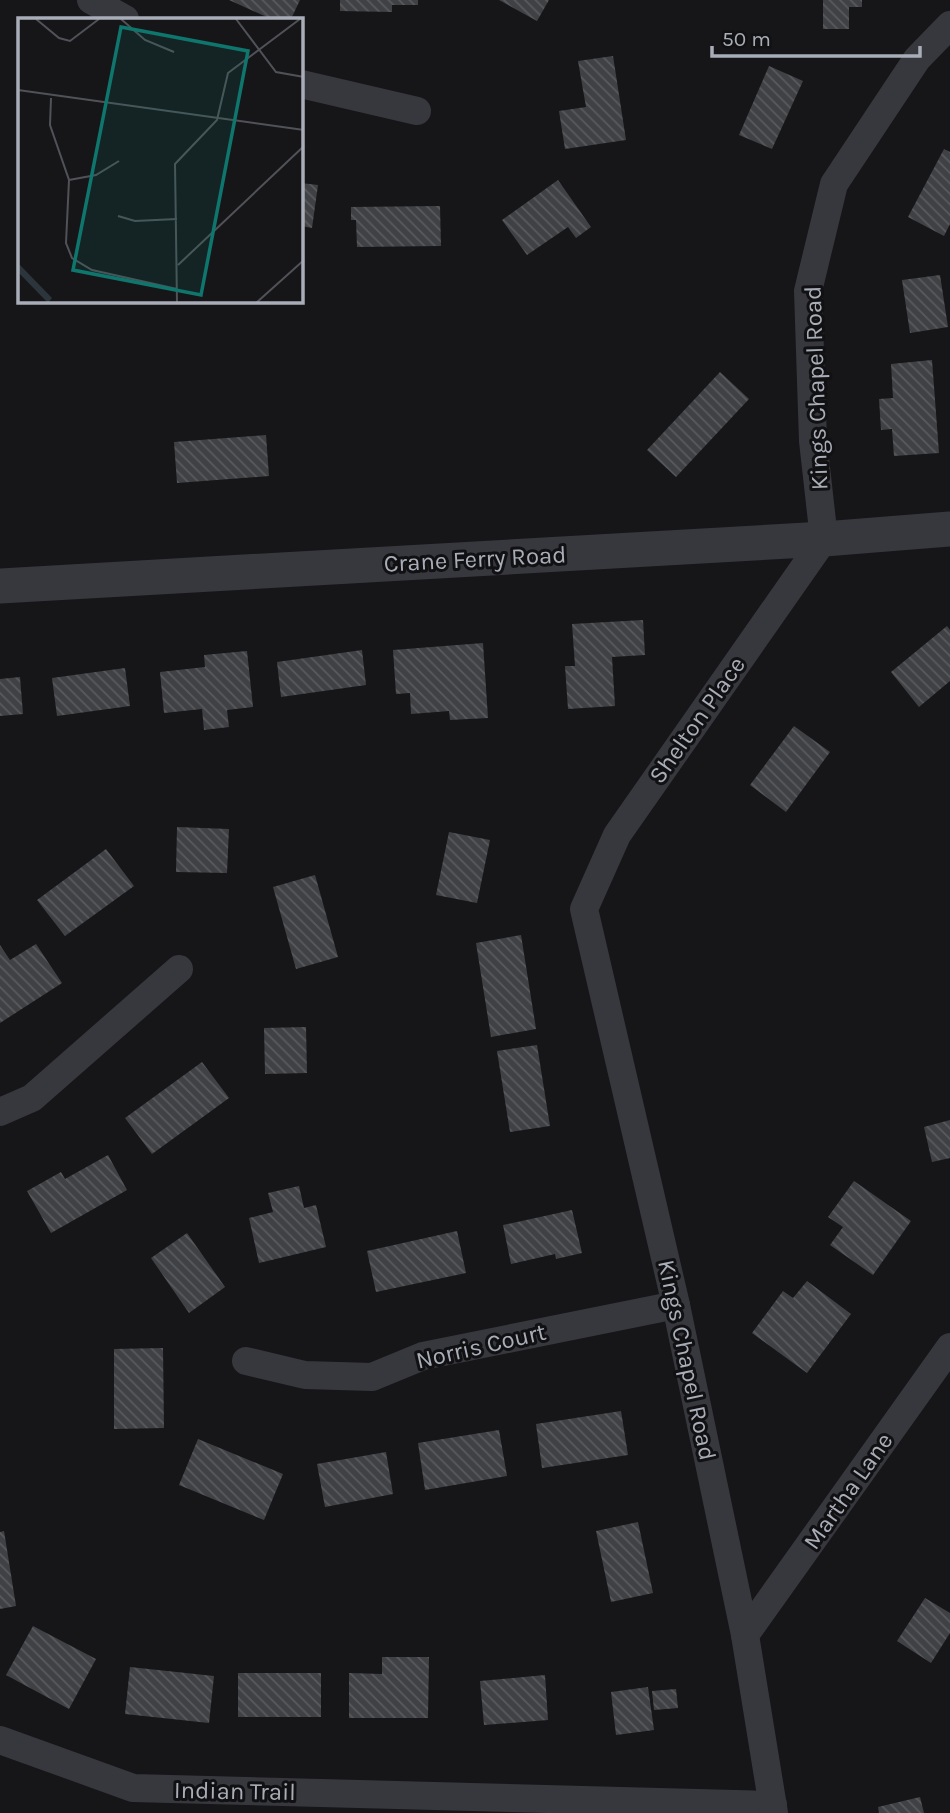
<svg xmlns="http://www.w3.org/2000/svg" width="950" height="1813" font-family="Karla,sans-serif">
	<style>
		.building { fill: url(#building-back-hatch) }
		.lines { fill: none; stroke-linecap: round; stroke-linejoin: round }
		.minor { stroke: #37383d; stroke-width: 28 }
		.tertiary { stroke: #37383d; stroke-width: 35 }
		.labels { text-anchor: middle; stroke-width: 6; stroke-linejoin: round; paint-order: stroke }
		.street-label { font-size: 24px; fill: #a8adb8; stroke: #111113 }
		.inset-road { fill: none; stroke: #505258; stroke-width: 2 }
		.view { fill: #0f766e; fill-opacity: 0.15; stroke: #0f766e; stroke-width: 3.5 }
		.inset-edge { fill: none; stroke: #a8adb8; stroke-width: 3.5 }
	</style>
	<defs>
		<pattern id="building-back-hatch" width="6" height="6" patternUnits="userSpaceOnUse" patternTransform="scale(1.75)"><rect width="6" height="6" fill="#404145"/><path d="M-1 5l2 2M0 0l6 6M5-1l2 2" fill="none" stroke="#595a5e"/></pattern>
	</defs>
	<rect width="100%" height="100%" fill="#161618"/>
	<!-- building -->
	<g class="building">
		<polygon points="229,0 300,0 291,19 271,19"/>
		<polygon points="340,0 418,0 418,5 392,5 392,12 340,11"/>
		<polygon points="499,0 549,0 537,21"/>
		<polygon points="823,0 862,0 862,7 849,7 849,29 823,29"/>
		<polygon points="613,56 626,140 565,149 559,111 586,107 578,61"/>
		<polygon points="769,66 803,81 772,149 739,135"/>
		<polygon points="944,149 950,152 950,224 944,236 908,217"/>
		<polygon points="558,180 591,227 576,238 568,227 527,255 502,220"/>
		<polygon points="301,183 318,185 312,228 301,226"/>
		<polygon points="440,206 441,246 357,247 356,220 351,220 351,207"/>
		<polygon points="940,275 948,327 910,333 902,280"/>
		<polygon points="932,360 939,453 894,456 892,429 881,430 879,399 893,398 891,364"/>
		<polygon points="720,372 749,399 676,477 647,450"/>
		<polygon points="266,435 269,476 177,483 174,442"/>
		<polygon points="643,620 645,655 612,657 615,706 568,709 565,666 575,666 572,624"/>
		<polygon points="947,626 950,630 950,681 919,707 891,672"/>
		<polygon points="483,643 488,718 450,720 449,711 411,714 410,693 396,694 393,650"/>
		<polygon points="362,650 366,685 281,697 277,662"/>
		<polygon points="247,651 253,707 227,710 229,727 204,730 202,709 164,713 160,672 205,667 204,655"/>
		<polygon points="125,668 130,706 57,716 52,678"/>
		<polygon points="20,677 23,714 0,716 0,679"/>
		<polygon points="794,726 830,752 786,812 750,785"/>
		<polygon points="177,827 229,829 227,873 176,872"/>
		<polygon points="449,832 490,840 477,903 436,895"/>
		<polygon points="106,849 134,886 65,936 37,900"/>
		<polygon points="315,875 338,957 296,969 273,887"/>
		<polygon points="521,935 536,1029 491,1037 476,943"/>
		<polygon points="36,944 62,983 0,1023 0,945 10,960"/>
		<polygon points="306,1027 307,1073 265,1074 264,1028"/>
		<polygon points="537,1045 550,1126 510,1132 497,1051"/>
		<polygon points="202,1062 229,1098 152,1154 125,1118"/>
		<polygon points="950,1120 950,1158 932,1162 924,1127"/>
		<polygon points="108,1155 127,1190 51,1233 27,1191 61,1172 65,1179"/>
		<polygon points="854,1181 911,1221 873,1275 830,1245 843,1227 828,1217"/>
		<polygon points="299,1186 304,1208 316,1205 326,1247 259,1263 249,1218 273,1212 268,1193"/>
		<polygon points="572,1210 582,1253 556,1259 555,1254 511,1264 503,1225"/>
		<polygon points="457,1231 466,1273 376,1292 367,1251"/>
		<polygon points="187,1233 225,1287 189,1313 151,1258"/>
		<polygon points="807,1281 851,1314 807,1373 752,1333 783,1291 793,1298"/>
		<polygon points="163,1348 164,1428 114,1429 114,1349"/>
		<polygon points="621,1411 628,1455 542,1468 536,1424"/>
		<polygon points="499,1430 507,1476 425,1490 418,1443"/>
		<polygon points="198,1439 283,1474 264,1520 179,1485"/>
		<polygon points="386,1452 393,1494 325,1507 317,1464"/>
		<polygon points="638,1522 653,1593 611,1602 596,1531"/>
		<polygon points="4,1531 16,1606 0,1609 0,1532"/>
		<polygon points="925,1598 950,1613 950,1633 931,1663 897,1641"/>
		<polygon points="33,1626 96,1659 69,1709 6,1675"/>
		<polygon points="382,1657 429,1657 428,1718 349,1718 349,1673 382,1674"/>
		<polygon points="130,1667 214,1676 209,1723 125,1714"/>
		<rect x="238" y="1673" width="83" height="44"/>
		<polygon points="545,1675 548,1720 484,1725 480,1681"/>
		<polygon points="648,1687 654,1730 616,1735 611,1692"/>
		<polygon points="676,1689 678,1708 654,1710 652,1691"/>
		<polygon points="920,1797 924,1813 879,1813 878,1807"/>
	</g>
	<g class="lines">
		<!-- minor -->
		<g class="minor">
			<polyline points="91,0 125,19"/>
			<polyline points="301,84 417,111"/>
			<polyline points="0,1112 32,1098 179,969"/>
			<polyline points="246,1361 305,1375 372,1377 423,1356 676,1305"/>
			<polyline points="745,1635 950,1347"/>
			<polyline points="0,1740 133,1788 773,1805"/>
			<polyline points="774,1813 745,1635 676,1305 584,909 617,835 824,539 813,441 808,291 834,184 917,59 950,25"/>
		</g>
		<!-- tertiary -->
		<polyline class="tertiary" points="0,586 824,539 950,529"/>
	</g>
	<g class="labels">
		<!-- street labels -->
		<g class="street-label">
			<text transform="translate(816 388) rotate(-92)" y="8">Kings Chapel Road</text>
			<text transform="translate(475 559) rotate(-3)" y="8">Crane Ferry Road</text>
			<text transform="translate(697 720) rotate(-55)" y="8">Shelton Place</text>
			<text transform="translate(481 1346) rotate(-13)" y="8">Norris Court</text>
			<text transform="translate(687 1360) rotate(78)" y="8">Kings Chapel Road</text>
			<text transform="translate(848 1491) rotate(-55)" y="8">Martha Lane</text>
			<text transform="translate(235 1791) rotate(1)" y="8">Indian Trail</text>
		</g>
	</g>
	<!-- overview -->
	<g transform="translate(18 18)">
		<rect width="285" height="285" fill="#161618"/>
		<path d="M0 245 34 280 30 285 0 254Z" fill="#2c353c"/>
		<path class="inset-road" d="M18 1 41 20 52 23 81 1M103 1 127 22 156 34M218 1 258 54 286 59M0 72 286 112M33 80 32 107 51 162 48 225 54 240 74 252 159 271M51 162 78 157 101 143M100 198 117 203 159 201M160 247 286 128M159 285 157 146 199 102 210 55 282 1M238 285 286 242"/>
		<path class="view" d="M103 9 230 33 183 277 55 252Z"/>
		<rect width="285" height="285" class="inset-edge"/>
	</g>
	<!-- scale -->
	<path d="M712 46v10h208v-10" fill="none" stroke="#a8adb8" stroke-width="3.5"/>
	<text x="722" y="46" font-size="21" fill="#a8adb8" stroke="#111113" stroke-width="5" paint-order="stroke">50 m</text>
</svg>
